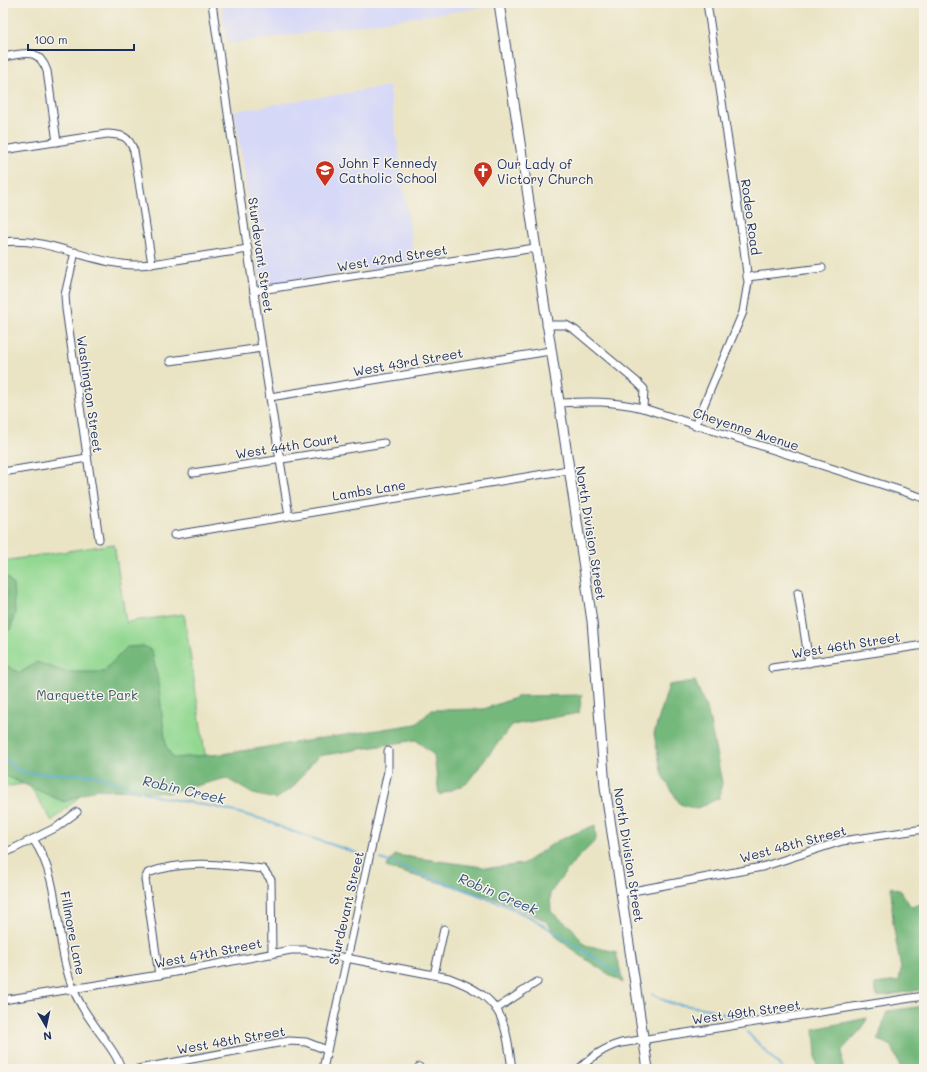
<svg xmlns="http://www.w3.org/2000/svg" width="927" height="1072" font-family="Mali,sans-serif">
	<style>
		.built { fill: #d6d8f8 }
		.green { fill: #92d891; stroke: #568478 }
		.forest { fill: #75b87b; stroke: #48746c }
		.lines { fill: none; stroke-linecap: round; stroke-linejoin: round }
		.stream { stroke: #5eacd7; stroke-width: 2 }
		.minor-casing { stroke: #3a4a6d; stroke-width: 9 }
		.major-casing { stroke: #3a4a6d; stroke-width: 11 }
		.minor { stroke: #fff; stroke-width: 7 }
		.major { stroke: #fff; stroke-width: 9 }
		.labels { text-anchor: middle; stroke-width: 3; stroke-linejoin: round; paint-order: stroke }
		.poi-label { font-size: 13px; fill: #1b2f5e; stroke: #f7f3e8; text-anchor: start }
		.street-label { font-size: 13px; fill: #1b2f5e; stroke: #f7f3e8 }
		.park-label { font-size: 13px; fill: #39596b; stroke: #f7f3e8 }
		.water-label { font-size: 14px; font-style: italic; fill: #2f5482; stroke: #f7f3e8 }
	</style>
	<rect width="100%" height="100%" fill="#f7f3e8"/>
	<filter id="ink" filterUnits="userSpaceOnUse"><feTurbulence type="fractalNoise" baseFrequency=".025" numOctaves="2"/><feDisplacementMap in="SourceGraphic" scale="8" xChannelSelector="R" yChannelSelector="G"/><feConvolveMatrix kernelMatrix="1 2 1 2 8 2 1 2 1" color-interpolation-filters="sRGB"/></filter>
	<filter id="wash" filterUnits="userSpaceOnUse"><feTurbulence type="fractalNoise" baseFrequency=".012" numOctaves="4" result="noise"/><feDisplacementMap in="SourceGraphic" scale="16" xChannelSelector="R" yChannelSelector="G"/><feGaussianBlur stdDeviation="0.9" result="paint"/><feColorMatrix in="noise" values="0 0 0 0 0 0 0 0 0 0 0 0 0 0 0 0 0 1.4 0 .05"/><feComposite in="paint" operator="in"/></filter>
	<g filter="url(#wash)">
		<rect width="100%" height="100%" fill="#eae4c5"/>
		<!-- built -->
		<g class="built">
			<polygon points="221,3 492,3 492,6 228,44"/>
			<polygon points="389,86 415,262 261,286 235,111"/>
		</g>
		<!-- green -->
		<polygon class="green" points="114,544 126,622 184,614 206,760 102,776 52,821 28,783 3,787 3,561"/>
		<!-- forest -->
		<g class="forest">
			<polygon points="3,572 13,585 15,612 11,628 3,637"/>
			<polygon points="144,646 152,651 158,681 166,746 173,758 222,754 416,724 432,710 484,709 520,696 582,695 579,713 512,725 466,784 439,795 434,755 416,740 318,756 292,788 276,799 253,794 226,778 169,793 96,789 64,802 6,776 3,779 3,651 7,666 20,673 37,662 64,672 103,672 127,647"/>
			<polygon points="695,681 708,712 722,783 719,798 696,809 680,804 662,775 654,734 669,685"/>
			<path d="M595 825 596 840 571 865 550 893 551 912 572 928 585 945 616 952 623 983C601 969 577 955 558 938 553 933 551 924 545 921 497 892 439 885 386 867L395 855 490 868 523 864 557 841Z"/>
			<polygon points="891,887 901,891 911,907 924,903 924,989 877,997 875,984 899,981 901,969 893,923"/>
			<polygon points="924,1006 924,1069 901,1069 892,1046 878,1040 887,1011"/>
			<polygon points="867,1018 863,1027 842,1050 843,1069 817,1069 814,1029"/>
		</g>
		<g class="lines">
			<!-- stream -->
			<g class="stream">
				<polyline points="3,757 16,769 28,773 94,775 155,796 220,808 265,820 285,829 360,854"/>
				<polyline points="381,859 505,905 534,919 621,975"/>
				<polyline points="652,994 670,1003 709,1009 732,1017"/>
				<polyline points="747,1032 783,1069"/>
			</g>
		</g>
	</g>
	<g filter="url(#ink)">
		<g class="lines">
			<!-- minor casing -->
			<g class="minor-casing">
				<g id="minor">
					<polyline points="212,3 262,348 288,510"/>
					<path d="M3 57C24 54 38 46 47 71L57 142"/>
					<path d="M3 150 107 134C122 135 128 135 134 151L152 264"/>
					<path d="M3 242C45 237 81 259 122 264 140 267 158 263 176 260 200 256 224 253 248 249"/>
					<polyline points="75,252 65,295 66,309 99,539"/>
					<polyline points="747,277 822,268"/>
					<polyline points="254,291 535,248"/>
					<polyline points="546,325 566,325 575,330 637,382 644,389 643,408"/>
					<polyline points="170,361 262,348"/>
					<polyline points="270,397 550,351"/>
					<path d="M559 403C592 401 611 401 643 408L924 498"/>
					<polyline points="695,426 743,312 748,282 742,233 707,3"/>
					<polyline points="3,472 87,458"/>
					<polyline points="193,473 384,443"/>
					<polyline points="174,535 568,470"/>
					<polyline points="798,592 809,663"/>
					<polyline points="772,668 924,645"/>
					<path d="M33 839C62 881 54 936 71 983 78 1004 92 1022 105 1040 111 1049 119 1058 121 1069"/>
					<polyline points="3,854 57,827 77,812"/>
					<polyline points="622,893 762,867 842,841 924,829"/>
					<path d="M159 975 145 879 148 873C186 859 224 865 263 869L271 880 272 954"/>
					<polyline points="434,975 444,929"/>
					<path d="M3 1000 159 975 291 950H305L449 978C502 998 505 1017 512 1069"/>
					<polyline points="496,1009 537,982"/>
					<polyline points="419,1067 420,1069"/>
					<polyline points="138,1069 289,1041 306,1042 327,1050"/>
					<polyline points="323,1069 388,771 388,751"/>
					<path d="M579 1069C592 1057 603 1048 621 1043L924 996"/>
				</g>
			</g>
			<!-- major casing -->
			<g class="major-casing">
				<polyline id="major" points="499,3 592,621 605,787 648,1069"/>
			</g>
			<!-- minor -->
			<use href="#minor" class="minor"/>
			<!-- major -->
			<use href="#major" class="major"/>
		</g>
	</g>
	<!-- icons -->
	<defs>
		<g id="school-pin" transform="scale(1)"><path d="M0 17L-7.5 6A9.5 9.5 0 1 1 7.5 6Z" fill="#c8321e" stroke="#f7f3e8"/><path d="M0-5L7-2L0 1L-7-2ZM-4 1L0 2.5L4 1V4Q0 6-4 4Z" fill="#fff"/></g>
		<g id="church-pin" transform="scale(1)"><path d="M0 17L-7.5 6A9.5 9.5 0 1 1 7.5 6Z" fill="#c8321e" stroke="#f7f3e8"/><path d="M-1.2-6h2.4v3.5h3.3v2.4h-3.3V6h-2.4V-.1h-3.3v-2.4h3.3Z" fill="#fff"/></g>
	</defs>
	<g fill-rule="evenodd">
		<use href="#school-pin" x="325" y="170"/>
		<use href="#church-pin" x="483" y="171"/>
	</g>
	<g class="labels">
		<!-- poi labels -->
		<g class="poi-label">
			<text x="339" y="168">John F Kennedy<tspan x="339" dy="15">Catholic School</tspan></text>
			<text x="497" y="169">Our Lady of<tspan x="497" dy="15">Victory Church</tspan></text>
		</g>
		<!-- street labels -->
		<g class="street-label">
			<text transform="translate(751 217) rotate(82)" y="5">Rodeo Road</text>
			<text transform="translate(261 255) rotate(82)" y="5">Sturdevant Street</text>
			<text transform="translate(392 258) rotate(-9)" y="5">West 42nd Street</text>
			<text transform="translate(408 362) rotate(-10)" y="5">West 43rd Street</text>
			<text transform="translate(90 394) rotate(82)" y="5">Washington Street</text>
			<text transform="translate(746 429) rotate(18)" y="5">Cheyenne Avenue</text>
			<text transform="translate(287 446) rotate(-9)" y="5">West 44th Court</text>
			<text transform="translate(369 490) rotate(-9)" y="5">Lambs Lane</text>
			<text transform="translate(591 533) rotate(81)" y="5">North Division Street</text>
			<text transform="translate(846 645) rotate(-9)" y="5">West 46th Street</text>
			<text transform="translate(793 844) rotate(-15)" y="5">West 48th Street</text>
			<text transform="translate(629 855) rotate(81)" y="5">North Division Street</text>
			<text transform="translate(346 908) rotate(-77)" y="5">Sturdevant Street</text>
			<text transform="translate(73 933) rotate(79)" y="5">Fillmore Lane</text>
			<text transform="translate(208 953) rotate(-11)" y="5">West 47th Street</text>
			<text transform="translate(746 1012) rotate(-8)" y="5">West 49th Street</text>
			<text transform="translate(231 1040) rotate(-10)" y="5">West 48th Street</text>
		</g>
		<!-- park labels -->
		<g class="park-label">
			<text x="87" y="700">Marquette Park</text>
		</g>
		<!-- water labels -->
		<g class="water-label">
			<text transform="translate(184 790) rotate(13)" y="5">Robin Creek</text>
			<text transform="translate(498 894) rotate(23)" y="5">Robin Creek</text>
		</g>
	</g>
	<!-- margin -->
	<rect width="927" height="1072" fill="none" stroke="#f7f3e8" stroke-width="16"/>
	<!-- north arrow -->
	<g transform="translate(46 1026) rotate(171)" stroke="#f7f3e8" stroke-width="3" paint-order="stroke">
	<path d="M0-3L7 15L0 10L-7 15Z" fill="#1b2f5e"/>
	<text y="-6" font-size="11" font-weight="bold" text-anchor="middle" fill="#1b2f5e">N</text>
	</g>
	<!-- scale -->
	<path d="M28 44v6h106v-6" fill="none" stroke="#1b2f5e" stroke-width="2"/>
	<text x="34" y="44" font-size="12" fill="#1b2f5e" stroke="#f7f3e8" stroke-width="3" paint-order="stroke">100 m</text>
</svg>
